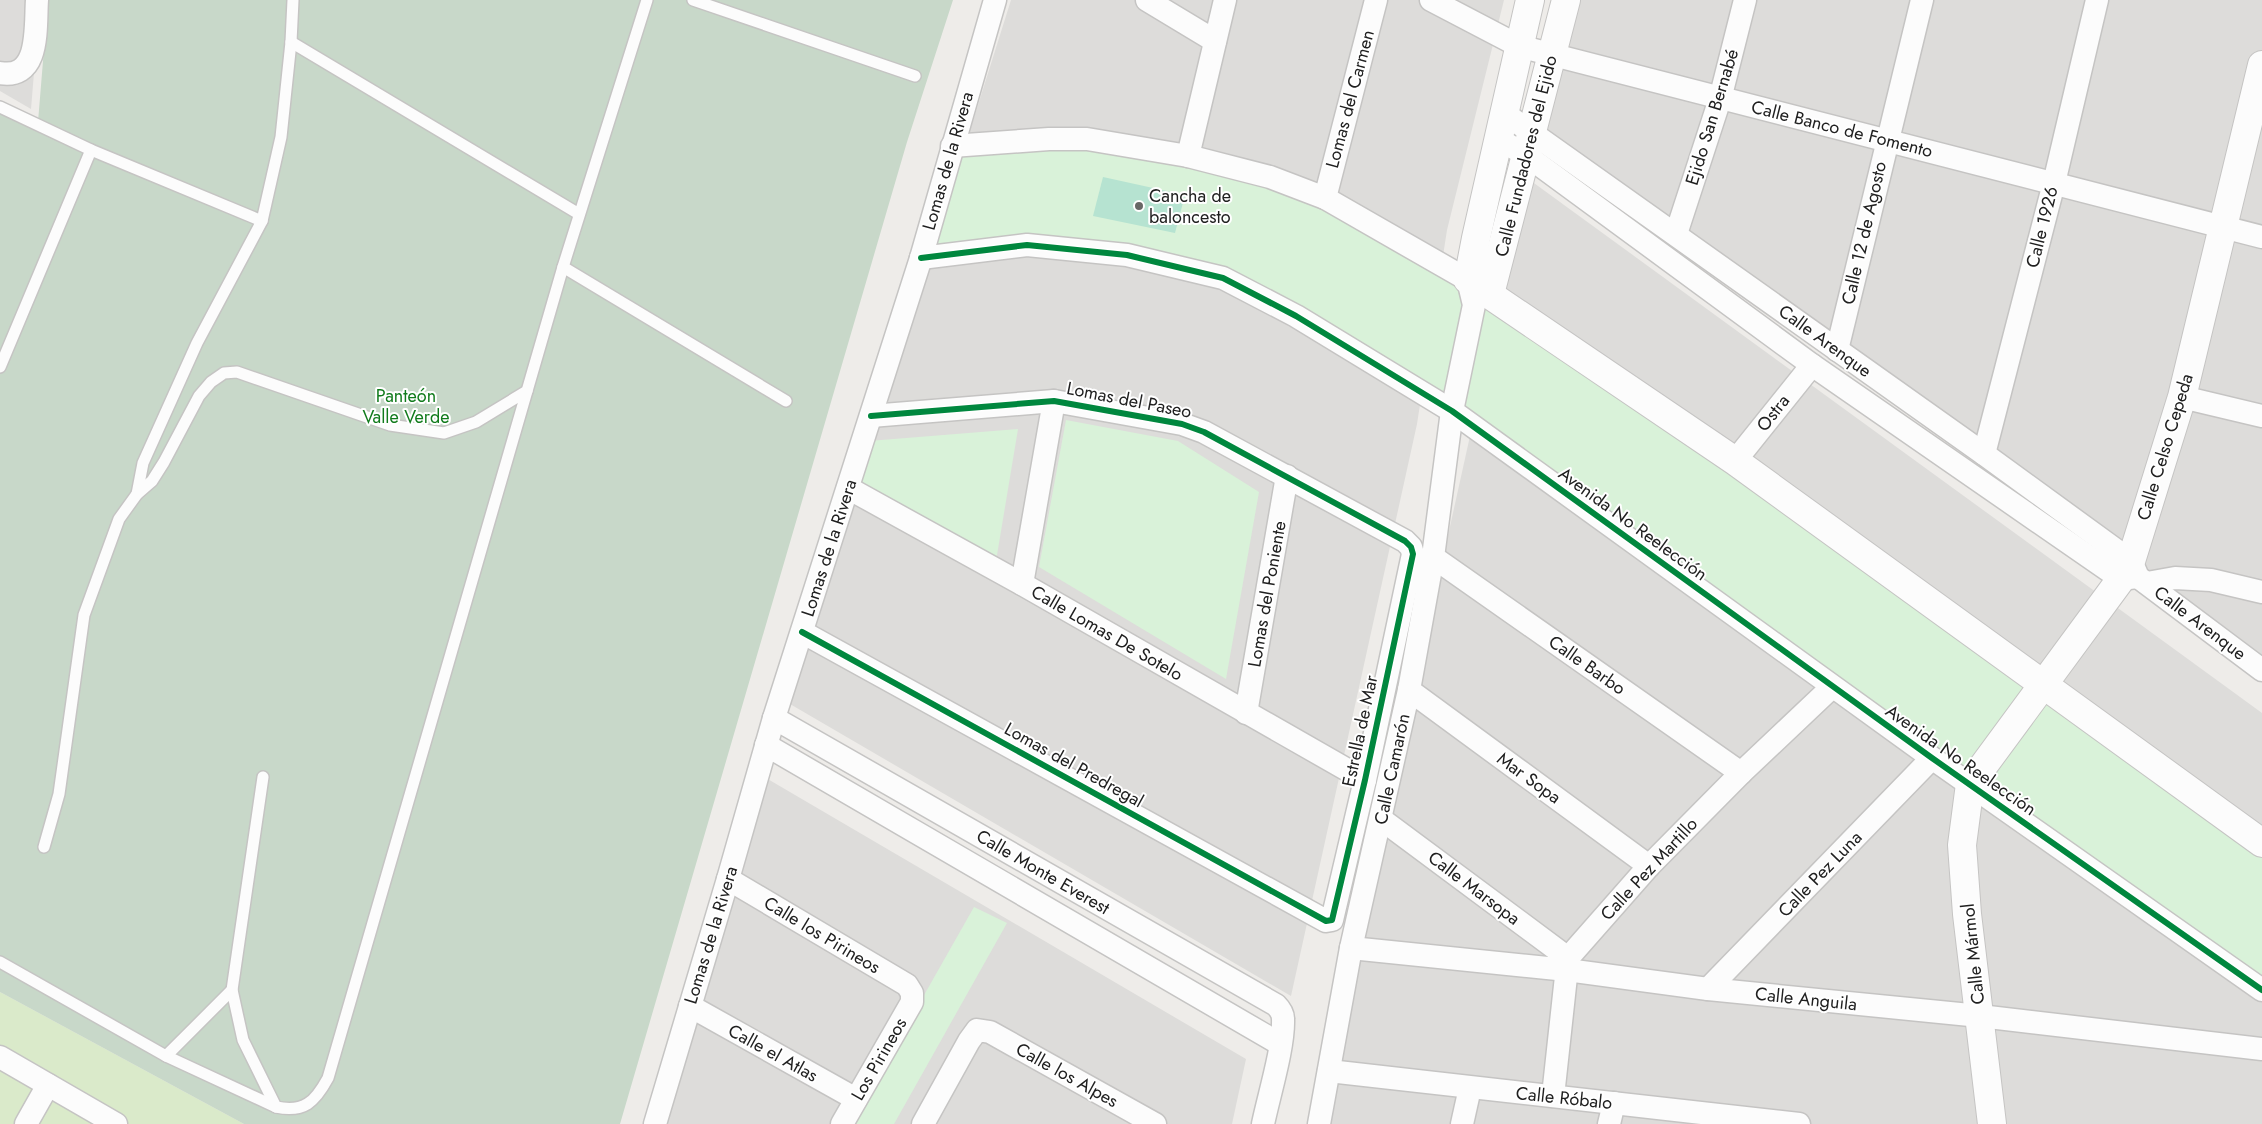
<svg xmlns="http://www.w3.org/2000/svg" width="2262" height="1124" font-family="Jost,sans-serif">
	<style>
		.residential { fill: #dddcda }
		.grass { fill: #daeaca }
		.cemetery { fill: #c8d8c9 }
		.park { fill: #d9f2d9 }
		.pitch { fill: #b6e3d1 }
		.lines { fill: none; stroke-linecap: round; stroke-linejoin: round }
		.service-casing { stroke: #c5c4c3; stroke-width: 14 }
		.minor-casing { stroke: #c5c4c3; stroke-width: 25 }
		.tertiary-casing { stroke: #c5c4c3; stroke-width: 30 }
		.service { stroke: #fcfcfc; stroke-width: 11 }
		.minor { stroke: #fcfcfc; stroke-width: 22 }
		.tertiary { stroke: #fcfcfc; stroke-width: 28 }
		.cycleway-casing { stroke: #fff; stroke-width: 9 }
		.cycleway { stroke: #00873e; stroke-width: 6 }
		.poi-dot { fill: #686766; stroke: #fff; stroke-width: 2 }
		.labels { text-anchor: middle; stroke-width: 4; stroke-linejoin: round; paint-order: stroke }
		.street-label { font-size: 18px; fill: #202020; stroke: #fff }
		.poi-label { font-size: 18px; fill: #202020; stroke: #fff; text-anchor: start }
		.park-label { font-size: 18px; fill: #117b1c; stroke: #fff }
	</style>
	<rect width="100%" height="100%" fill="#eeece9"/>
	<!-- residential -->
	<g class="residential">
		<polygon points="0,0 40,0 31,109 0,91"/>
		<polygon points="1011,0 1504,0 1447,230 1417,424 1291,996 790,704"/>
		<polygon points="1578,0 2262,0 2262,659 1837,350 1546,129"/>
		<polygon points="1527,178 2262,713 2262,1124 1318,1124"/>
		<polygon points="766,778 1246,1059 1232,1124 664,1124"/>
	</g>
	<!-- grass -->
	<polygon class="grass" points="0,992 244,1124 0,1124"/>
	<!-- cemetery -->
	<polygon class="cemetery" points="48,0 953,0 907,142 620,1124 244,1124 0,992 0,104 38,122"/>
	<!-- park -->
	<g class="park">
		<polygon points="1087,139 1325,198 1468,280 1454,405 1490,294 2262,845 2262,991 1452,411 1223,278 1027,245 921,258 952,146"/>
		<polygon points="1066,420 1178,441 1259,492 1226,679 1039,567"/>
		<polygon points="1018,429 996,561 858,488 869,441"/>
		<polygon points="974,907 1007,923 894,1124 851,1124"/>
	</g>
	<!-- pitch -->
	<polygon class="pitch" points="1103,177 1185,195 1175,233 1093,216"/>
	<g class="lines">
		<!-- service casing -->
		<g class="service-casing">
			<g id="service">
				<polyline points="693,0 915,76"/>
				<polyline points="291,42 579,214"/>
				<polyline points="0,107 91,150 262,221 281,137 291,42 293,0"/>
				<polyline points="563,267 786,401"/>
				<polyline points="0,367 91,150"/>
				<polyline points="137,494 143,463 197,343 262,221"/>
				<path d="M263 777 232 990 243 1040 276 1107C304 1113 315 1102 328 1078L527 391"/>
				<polyline points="44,847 59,794 84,615 119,519 137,494 152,481 164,462 199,396 211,382 224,373 237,372 390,425 444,433 476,422 527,391 563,267 647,0"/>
				<polyline points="0,962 166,1056 232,990"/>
				<polyline points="166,1056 276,1107"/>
			</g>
		</g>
		<!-- minor casing -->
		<g class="minor-casing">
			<g id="minor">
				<polyline points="1147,0 1215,41"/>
				<polyline points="1431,0 1519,46 2262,237"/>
				<path d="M0 73C41 80 35 26 37 0"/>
				<polyline points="1504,113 1984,454 2131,561 2138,577 2262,670"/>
				<polyline points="1498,139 1526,155 1812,365 2121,579 2137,577"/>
				<polyline points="952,146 1049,139 1087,139 1188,156 1270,177 1325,198 1468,280 1474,305 1452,411 1433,557 1409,690 1351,948 1319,1124"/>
				<polyline points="1188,156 1225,0"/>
				<polyline points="1325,198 1376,0"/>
				<polyline points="1676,234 1720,99 1745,0"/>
				<polyline points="921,258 1027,245 1127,255 1223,278 1296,316 1452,411 1932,758 2262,990"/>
				<polyline points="1837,350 1922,0"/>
				<polyline points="2182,397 2262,416"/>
				<polyline points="1984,454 2054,183 2097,0"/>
				<polyline points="1735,461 1812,365"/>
				<polyline points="848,488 1022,584 1365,780"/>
				<polyline points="1433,557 1741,773"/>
				<polyline points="2147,583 2175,578 2211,580 2262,592"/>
				<polyline points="1022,584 1054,401"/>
				<polyline points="802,632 1326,921 1332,920 1365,780 1413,554 1411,547 1405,541 1204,432 1182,424 1054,401 871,416"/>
				<polyline points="1409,690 1649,866"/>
				<polyline points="1246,713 1287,476"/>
				<path d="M774 718 1276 1005C1280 1009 1283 1013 1283 1019 1284 1047 1269 1095 1263 1124"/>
				<polyline points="766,745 1280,1044"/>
				<polyline points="1381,819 1568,958"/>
				<polyline points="728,879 907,985 912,993 912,1002 842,1124"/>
				<polyline points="1351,948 1567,970 1708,989 1980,1016 2262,1049"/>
				<polyline points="1708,989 1932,758"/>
				<polyline points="690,1006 856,1099"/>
				<polyline points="0,1057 116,1124"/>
				<polyline points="1329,1071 1799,1124"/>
				<polyline points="1553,1096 1568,958 1649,866 1741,773 1832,687"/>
				<polyline points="26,1124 48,1085"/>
				<polyline points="655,1124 728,879 774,718 921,258 995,0"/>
				<polyline points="923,1124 969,1041 977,1030 990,1032 1155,1124"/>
				<polyline points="1462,1124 1470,1088"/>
				<polyline points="1609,1124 1614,1103"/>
			</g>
		</g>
		<!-- tertiary casing -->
		<g class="tertiary-casing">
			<g id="tertiary">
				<polyline points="1530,0 1476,238 1468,280 1735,461 2262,843"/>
				<polyline points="1490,294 1566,0"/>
				<polyline points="1992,1124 1967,914 1962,845 1970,784 2121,579 2131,561 2182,397 2262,65"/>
			</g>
		</g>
		<!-- service -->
		<use href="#service" class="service"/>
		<!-- minor -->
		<use href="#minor" class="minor"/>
		<!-- tertiary -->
		<use href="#tertiary" class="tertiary"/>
		<!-- cycleway casing -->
		<g class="cycleway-casing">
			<g id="cycleway">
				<polyline points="921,258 1027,245 1127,255 1223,278 1296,316 1452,411 1932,758 2262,990"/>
				<polyline points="802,632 1326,921 1332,920 1365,780 1413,554 1411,547 1405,541 1204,432 1182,424 1054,401 871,416"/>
			</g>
		</g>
		<!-- cycleway -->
		<use href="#cycleway" class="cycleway"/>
	</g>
	<!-- markers -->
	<circle class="poi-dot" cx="1139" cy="206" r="5"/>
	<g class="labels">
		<!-- street labels -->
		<g class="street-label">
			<text transform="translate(1350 99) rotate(-75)" y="6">Lomas del Carmen</text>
			<text transform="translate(1712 117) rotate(-73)" y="6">Ejido San Bernabé</text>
			<text transform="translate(1842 129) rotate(14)" y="6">Calle Banco de Fomento</text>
			<text transform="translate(1526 156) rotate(-76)" y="6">Calle Fundadores del Ejido</text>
			<text transform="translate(948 161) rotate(-74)" y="6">Lomas de la Rivera</text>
			<text transform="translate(2042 227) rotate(-76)" y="6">Calle 1926</text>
			<text transform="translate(1864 233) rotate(-77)" y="6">Calle 12 de Agosto</text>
			<text transform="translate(1825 341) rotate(36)" y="6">Calle Arenque</text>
			<text transform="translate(1129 400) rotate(11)" y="6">Lomas del Paseo</text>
			<text transform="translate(1773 413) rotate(-52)" y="6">Ostra</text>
			<text transform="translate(2165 447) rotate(-73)" y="6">Calle Celso Cepeda</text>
			<text transform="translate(1633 524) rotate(36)" y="6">Avenida No Reelección</text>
			<text transform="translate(829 548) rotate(-72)" y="6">Lomas de la Rivera</text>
			<text transform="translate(1267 594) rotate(-80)" y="6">Lomas del Poniente</text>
			<text transform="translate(2200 623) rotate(37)" y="6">Calle Arenque</text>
			<text transform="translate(1107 633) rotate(30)" y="6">Calle Lomas De Sotelo</text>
			<text transform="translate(1587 665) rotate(35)" y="6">Calle Barbo</text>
			<text transform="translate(1360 731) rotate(-78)" y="6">Estrella de Mar</text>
			<text transform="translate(1961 760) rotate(35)" y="6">Avenida No Reelección</text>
			<text transform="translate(1074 765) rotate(29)" y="6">Lomas del Predregal</text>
			<text transform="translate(1392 769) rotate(-78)" y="6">Calle Camarón</text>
			<text transform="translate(1529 778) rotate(36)" y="6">Mar Sopa</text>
			<text transform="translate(1649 869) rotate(-47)" y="6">Calle Pez Martillo</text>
			<text transform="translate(1043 872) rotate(30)" y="6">Calle Monte Everest</text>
			<text transform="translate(1820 874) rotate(-46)" y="6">Calle Pez Luna</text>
			<text transform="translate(1474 888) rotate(37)" y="6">Calle Marsopa</text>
			<text transform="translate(711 935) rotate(-73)" y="6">Lomas de la Rivera</text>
			<text transform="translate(822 935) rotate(31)" y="6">Calle los Pirineos</text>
			<text transform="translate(1973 954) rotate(-96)" y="6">Calle Mármol</text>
			<text transform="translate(1806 999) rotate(6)" y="6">Calle Anguila</text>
			<text transform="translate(773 1053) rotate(29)" y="6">Calle el Atlas</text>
			<text transform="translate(879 1059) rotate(-60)" y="6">Los Pirineos</text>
			<text transform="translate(1067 1075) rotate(29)" y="6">Calle los Alpes</text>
			<text transform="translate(1564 1098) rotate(6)" y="6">Calle Róbalo</text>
		</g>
		<!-- poi labels -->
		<g class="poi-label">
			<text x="1149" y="202">Cancha de<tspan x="1149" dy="21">baloncesto</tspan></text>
		</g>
		<!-- park labels -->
		<g class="park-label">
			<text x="406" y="402">Panteón<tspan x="406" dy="21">Valle Verde</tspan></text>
		</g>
	</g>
</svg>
